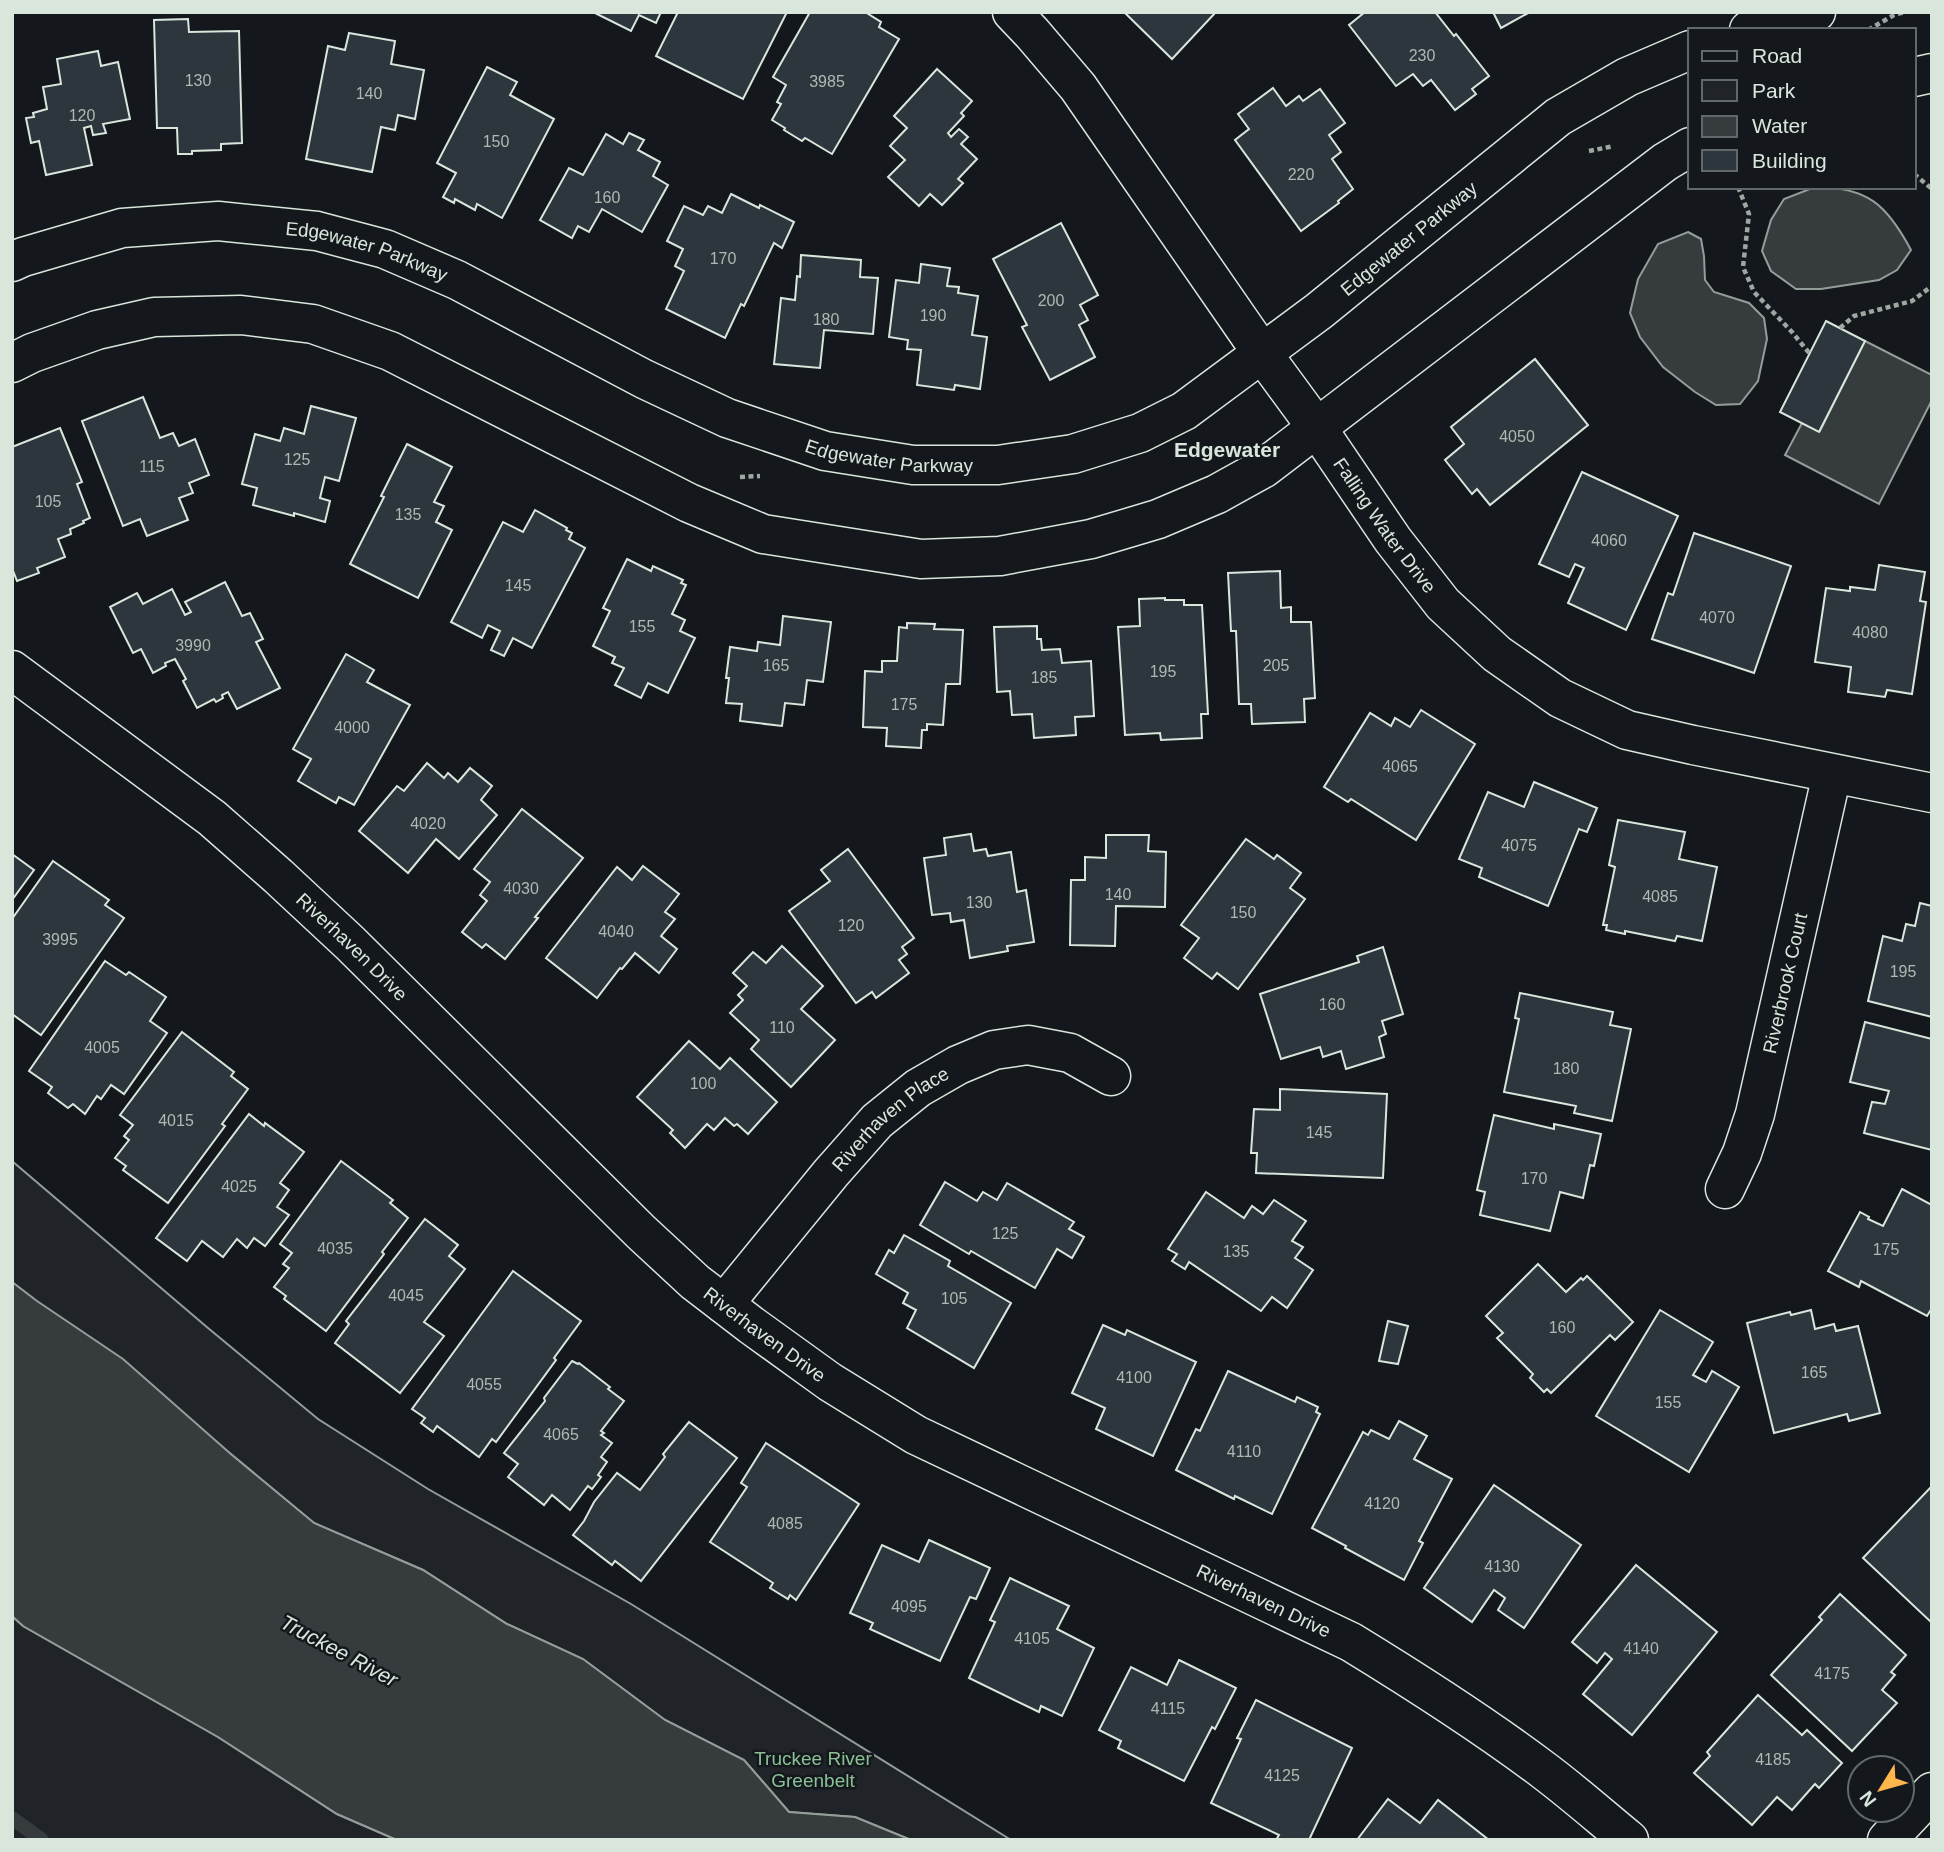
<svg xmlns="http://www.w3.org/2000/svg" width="1944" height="1852" font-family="Helvetica,sans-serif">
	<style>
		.green { fill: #202428; stroke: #939e99; stroke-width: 2 }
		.water { fill: #363b3e; stroke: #939e99; stroke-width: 2 }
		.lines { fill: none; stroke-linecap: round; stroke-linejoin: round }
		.stream { stroke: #363b3e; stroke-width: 14 }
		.building { fill: #2c363c; stroke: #d8e6dc; stroke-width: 2 }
		.minor-casing { stroke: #d8e6dc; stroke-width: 41 }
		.path { stroke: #9da8a2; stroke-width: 4.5; stroke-dasharray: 5 3.5; stroke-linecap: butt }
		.minor { stroke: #14181c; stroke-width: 38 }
		.labels { text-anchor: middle; stroke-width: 5; stroke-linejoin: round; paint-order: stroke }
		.number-label { font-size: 16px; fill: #adbab4 }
		.street-label { font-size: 19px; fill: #d8e6dc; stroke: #14181c }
		.park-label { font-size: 19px; fill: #8ac095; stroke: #14181c }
		.neighbourhood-label { font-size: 21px; font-weight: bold; fill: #d8e6dc; stroke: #14181c }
		.water-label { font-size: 21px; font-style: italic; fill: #d8e6dc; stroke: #14181c }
	</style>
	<rect width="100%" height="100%" fill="#14181c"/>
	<!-- green -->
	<g class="green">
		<polygon points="12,1161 208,1328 318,1419 428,1489 631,1604 1011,1840 911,1840 855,1817 789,1812 744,1760 665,1720 583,1659 507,1624 423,1570 314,1523 232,1455 12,1282"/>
		<polygon points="12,1616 23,1626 218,1737 337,1814 397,1840 12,1840"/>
	</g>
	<!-- water -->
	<g class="water">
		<path d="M1815 187C1868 187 1887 205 1911 250L1897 270 1879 280 1821 289H1796L1771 271 1762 251 1771 220 1784 199Z"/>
		<polygon points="1688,232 1701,239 1704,256 1705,280 1714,292 1749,303 1764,318 1767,339 1758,381 1740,404 1716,405 1695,392 1663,367 1640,337 1630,313 1638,279 1658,244"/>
		<polygon points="1865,341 1932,375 1932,400 1879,504 1785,455 1802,423 1820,431"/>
		<polygon points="12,1282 37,1301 123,1359 232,1455 314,1523 423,1570 507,1624 583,1659 665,1720 744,1760 789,1812 855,1817 911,1840 397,1840 337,1814 218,1737 23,1626 12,1616"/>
	</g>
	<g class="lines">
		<!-- stream -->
		<polyline class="stream" points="12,1818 42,1840"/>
	</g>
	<!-- building -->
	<g class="building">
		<polygon points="593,12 661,12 656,23 639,15 631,31"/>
		<polygon points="678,12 787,12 743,99 656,56"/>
		<polygon points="810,12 865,12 881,22 879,27 899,39 832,154 805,138 802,141 784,130 785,128 772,120 781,104 777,102 786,85 773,77"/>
		<polygon points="1124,12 1216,12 1172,59"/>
		<polygon points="1365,12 1435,12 1454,36 1456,34 1489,76 1472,89 1476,94 1455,110 1431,80 1423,86 1413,74 1396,86 1349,25"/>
		<polygon points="1493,12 1530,12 1501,28"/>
		<polygon points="188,19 189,32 239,31 242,143 221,144 221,150 192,151 192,154 178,154 177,128 157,128 154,20"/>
		<polygon points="349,33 395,41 391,64 424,70 415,119 398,115 395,130 381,127 372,172 306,159 328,46 345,50"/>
		<polygon points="98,51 101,66 118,62 130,119 103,124 106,133 93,135 91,126 84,128 92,165 46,175 39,141 31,143 26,118 34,117 33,113 47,109 43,87 61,84 57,59"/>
		<polygon points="487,67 517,82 510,95 554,119 502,218 477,204 475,210 455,199 454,203 443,197 456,173 437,163"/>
		<polygon points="937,69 972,101 961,113 964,116 948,133 951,137 959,129 968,137 961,144 977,159 958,179 963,183 942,205 930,194 919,206 888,177 905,160 890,146 907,128 894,116"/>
		<polygon points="1273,88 1286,106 1299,96 1303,101 1320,89 1345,123 1329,135 1341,152 1332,159 1353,189 1338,201 1339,203 1301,231 1235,140 1249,129 1238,114"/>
		<polygon points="629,133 644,140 638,150 660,162 653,176 668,185 642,232 602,209 589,232 578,226 572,238 540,220 569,168 583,175 606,134 623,144"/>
		<polygon points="731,194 759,208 760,205 794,222 782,248 774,243 744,306 741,304 725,338 666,309 684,271 675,266 683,249 667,241 684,206 703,215 708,206 722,213"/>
		<polygon points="1061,223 1098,295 1080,305 1088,320 1079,325 1095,357 1050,380 1022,327 1027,325 993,259"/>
		<polygon points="801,255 861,260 860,277 878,278 873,334 824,330 820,368 774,364 781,298 795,300 797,276 800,277"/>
		<polygon points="921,264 950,268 947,286 959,287 958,293 978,296 972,335 987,337 980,389 955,385 954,390 917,385 921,350 907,349 908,340 889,337 896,280 919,283"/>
		<polygon points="1826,321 1865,341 1819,432 1780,412"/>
		<polygon points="1535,359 1588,425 1490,505 1477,489 1472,494 1445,460 1464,444 1451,427"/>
		<polygon points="143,397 160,438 173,433 179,446 195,439 209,475 189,483 193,493 179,498 188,520 147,536 140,519 123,526 82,421"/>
		<polygon points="311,406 356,418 339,481 325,477 320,498 330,501 325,522 294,513 294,516 253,505 257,488 242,484 255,434 280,441 284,428 304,434"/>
		<polygon points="60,428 82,482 77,484 90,518 83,521 84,523 70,529 71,534 58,539 65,557 37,568 39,573 17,581 12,568 12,447"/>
		<polygon points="407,444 452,467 434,502 444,506 436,522 452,530 418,598 350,564 384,497 381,496"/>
		<polygon points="1582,472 1678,516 1626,630 1568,603 1584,568 1575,564 1569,577 1539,564"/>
		<polygon points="535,510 567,528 566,530 572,533 569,539 585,548 532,648 513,638 504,656 491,650 500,631 488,625 482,638 451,622 503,522 523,532"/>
		<polygon points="1694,533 1791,566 1754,673 1652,639 1668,593 1673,595"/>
		<polygon points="627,559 651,571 653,566 683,580 681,583 686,585 672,614 685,620 680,631 695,638 668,693 648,683 641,698 615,685 624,668 612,663 615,657 593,646 610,611 603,608"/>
		<polygon points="1879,565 1925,572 1920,601 1926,602 1912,694 1887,690 1885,697 1848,692 1851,667 1815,662 1826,588 1850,591 1850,587 1875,590"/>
		<polygon points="1280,571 1281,608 1291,607 1291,622 1311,622 1315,698 1304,699 1305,722 1252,724 1251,704 1239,704 1236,631 1231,631 1228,573"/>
		<polygon points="225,582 242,616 250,613 263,639 256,642 280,688 237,709 228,692 222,695 223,698 216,702 214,699 197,708 183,681 186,679 175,659 165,663 166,666 153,673 141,649 133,653 110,607 137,593 143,604 172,589 185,615 191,612 185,602"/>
		<polygon points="1165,598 1165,600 1184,600 1184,605 1202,605 1208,714 1201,714 1202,738 1161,740 1160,733 1125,735 1118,627 1140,626 1139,599"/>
		<polygon points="783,616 831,622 823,682 807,680 804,705 785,703 782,726 740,721 742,704 726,703 729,678 726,678 730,647 757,651 758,642 780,645"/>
		<polygon points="907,623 935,624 934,629 963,630 960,684 946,684 943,725 927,724 927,730 922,730 921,748 886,746 887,728 863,727 865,671 882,672 882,661 897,661 899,627 907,628"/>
		<polygon points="1037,626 1037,639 1041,639 1042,650 1060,649 1062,663 1091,661 1094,716 1075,717 1076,735 1034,738 1032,714 1012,715 1010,691 997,692 994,627"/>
		<polygon points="346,654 374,670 367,682 410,705 354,805 339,797 336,803 298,781 311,759 293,749"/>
		<polygon points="1421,710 1475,744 1416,840 1351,799 1348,802 1324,787 1370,713 1391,726 1395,718 1410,727"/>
		<polygon points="427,763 444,778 448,773 458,782 470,768 492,786 481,800 497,815 459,859 436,839 408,873 359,831 397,786 404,791"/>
		<polygon points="1534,782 1597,808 1587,832 1579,829 1548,906 1479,877 1482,868 1459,859 1488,792 1524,807"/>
		<polygon points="522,809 583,858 535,917 538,918 505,959 486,944 482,948 462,932 487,901 480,895 490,882 474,869"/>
		<polygon points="1618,820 1685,832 1679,859 1717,867 1702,941 1677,936 1675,941 1625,931 1625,934 1606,930 1607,925 1603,925 1615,867 1609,865"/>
		<polygon points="971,834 974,851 986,849 988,856 1011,852 1017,892 1026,890 1034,942 1007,946 1008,951 970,958 964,920 951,922 950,913 932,915 924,858 946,855 944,838"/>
		<polygon points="1106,835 1149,835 1148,851 1166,852 1165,907 1116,906 1115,946 1070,945 1071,880 1085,880 1085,857 1106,858"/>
		<polygon points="1246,839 1274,859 1277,855 1301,873 1290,888 1305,899 1238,989 1217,973 1212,979 1184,958 1199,938 1181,925"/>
		<polygon points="848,849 914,938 902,947 907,954 899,960 909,973 876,998 872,992 856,1003 789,911 830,881 821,870"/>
		<polygon points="12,854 34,870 12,900"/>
		<polygon points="53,861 109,900 105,905 124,918 41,1035 12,1014 12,919"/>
		<polygon points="643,866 679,894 665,912 675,919 661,936 677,949 659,973 635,953 622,969 620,968 597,998 546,958 617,867 632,880"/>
		<polygon points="1920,903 1932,906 1932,1017 1868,1001 1883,936 1902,941 1906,924 1915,926"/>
		<polygon points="782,946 823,986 801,1009 835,1040 791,1087 751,1049 759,1040 730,1013 743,1000 738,995 747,986 733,973 753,952 766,963"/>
		<polygon points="1383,947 1403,1014 1382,1021 1386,1034 1379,1037 1384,1057 1346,1069 1341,1051 1323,1057 1320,1047 1281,1059 1260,994 1359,962 1357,956"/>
		<polygon points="105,961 126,975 129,972 166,997 150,1021 167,1033 124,1094 111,1085 101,1099 97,1096 85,1114 73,1104 68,1108 48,1093 52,1087 29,1071"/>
		<polygon points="1520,993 1613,1012 1610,1025 1631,1029 1612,1121 1574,1113 1576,1106 1504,1092 1519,1019 1515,1018"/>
		<polygon points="1865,1022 1932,1039 1932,1150 1864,1133 1872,1102 1885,1104 1889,1091 1850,1082"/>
		<polygon points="182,1032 234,1072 231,1076 248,1089 222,1124 225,1126 168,1203 123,1170 126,1166 115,1158 129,1140 124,1136 133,1125 120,1115"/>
		<polygon points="689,1041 720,1069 730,1058 777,1102 748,1134 737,1124 734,1126 725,1118 714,1130 707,1124 685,1148 670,1133 673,1130 637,1097"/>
		<polygon points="1280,1089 1387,1094 1383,1178 1256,1173 1257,1153 1251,1153 1254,1109 1280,1110"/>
		<polygon points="249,1114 264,1126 265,1123 304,1152 280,1183 289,1190 277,1207 289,1215 265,1246 254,1238 247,1248 237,1239 223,1257 202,1241 187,1261 156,1238"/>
		<polygon points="1494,1115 1554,1129 1554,1124 1601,1134 1594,1166 1590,1165 1583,1198 1560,1192 1550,1231 1480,1215 1485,1192 1477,1190"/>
		<polygon points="341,1161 393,1200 390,1203 408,1218 382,1252 384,1254 326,1331 284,1299 286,1296 274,1287 289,1268 283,1264 292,1253 280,1244"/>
		<polygon points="945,1182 977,1201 983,1192 997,1200 1007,1183 1074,1222 1069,1229 1084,1237 1072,1258 1057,1249 1035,1288 971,1251 969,1254 920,1225"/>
		<polygon points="1902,1189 1932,1205 1932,1308 1927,1316 1861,1281 1859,1287 1828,1271 1860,1212 1869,1217 1868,1219 1883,1226"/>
		<polygon points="1206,1192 1244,1218 1252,1206 1263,1214 1274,1200 1306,1221 1292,1241 1303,1247 1295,1258 1313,1270 1287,1308 1272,1297 1261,1311 1189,1262 1185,1269 1172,1261 1177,1254 1168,1249"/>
		<polygon points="425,1219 458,1245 449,1256 465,1269 424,1322 444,1336 400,1393 335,1343 349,1324 346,1321"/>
		<polygon points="904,1235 950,1261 948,1266 1011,1303 974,1368 907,1328 916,1310 903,1303 908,1293 876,1274 889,1250 894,1253"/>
		<polygon points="1538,1264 1566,1292 1581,1278 1583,1280 1587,1276 1633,1322 1615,1340 1610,1335 1551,1393 1547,1389 1544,1392 1530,1378 1533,1374 1497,1338 1503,1333 1486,1316"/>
		<polygon points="513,1271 581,1321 554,1358 556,1360 496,1442 492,1439 479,1457 437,1426 433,1432 421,1423 425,1418 412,1409"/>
		<polygon points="1660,1310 1713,1342 1693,1375 1706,1382 1712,1371 1739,1387 1689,1472 1596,1416"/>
		<polygon points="1811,1310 1815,1329 1834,1324 1836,1331 1858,1326 1880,1413 1849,1421 1847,1414 1774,1433 1747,1323 1790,1312 1791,1315"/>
		<polygon points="1388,1321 1408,1326 1398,1364 1379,1361"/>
		<polygon points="1103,1325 1125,1335 1127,1330 1196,1362 1153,1456 1096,1429 1105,1408 1072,1393"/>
		<polygon points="572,1361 578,1364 579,1363 610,1387 608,1389 624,1401 601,1431 604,1433 601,1435 612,1443 601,1457 607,1462 598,1475 601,1477 592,1489 588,1486 570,1510 552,1495 544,1505 508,1477 518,1464 504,1453 545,1401 544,1398"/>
		<polygon points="1228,1371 1295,1402 1297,1397 1318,1407 1316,1412 1320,1414 1272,1514 1235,1496 1234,1499 1176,1470 1196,1429 1200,1431"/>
		<polygon points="1399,1421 1427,1436 1414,1459 1452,1479 1419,1541 1423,1543 1404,1580 1345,1548 1346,1546 1312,1528 1363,1432 1368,1435 1371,1430 1389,1439"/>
		<polygon points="689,1422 737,1458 641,1581 615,1561 612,1565 573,1535 584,1521 594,1502 617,1473 640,1490 665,1457 663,1454"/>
		<polygon points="766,1443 859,1504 796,1600 790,1595 788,1599 770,1588 773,1583 710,1542 747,1487 741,1483"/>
		<polygon points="1494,1485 1581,1545 1524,1628 1498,1610 1505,1598 1494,1590 1472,1622 1424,1588"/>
		<polygon points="1932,1486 1932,1623 1863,1558"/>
		<polygon points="929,1540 990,1568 976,1599 970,1597 940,1661 870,1629 873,1623 850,1613 882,1545 919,1562"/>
		<polygon points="1636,1565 1717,1632 1632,1735 1583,1694 1612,1659 1605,1653 1597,1663 1572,1642"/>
		<polygon points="1010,1578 1069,1606 1057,1629 1094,1648 1062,1716 1041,1706 1039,1712 969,1678 995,1622 990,1620"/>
		<polygon points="1840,1594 1906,1655 1891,1672 1895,1675 1882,1690 1897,1703 1852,1751 1771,1675 1822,1620 1819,1617"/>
		<polygon points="1179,1660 1236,1688 1215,1729 1212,1727 1184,1781 1118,1748 1121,1741 1099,1730 1131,1667 1167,1685"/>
		<polygon points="1758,1695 1802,1735 1807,1730 1842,1763 1819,1788 1815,1784 1792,1810 1777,1797 1752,1825 1694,1773 1710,1756 1707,1752"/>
		<polygon points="1256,1700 1352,1748 1309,1840 1276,1840 1279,1835 1211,1803 1241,1739 1237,1738"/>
		<polygon points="1388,1799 1420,1823 1438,1800 1489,1840 1357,1840"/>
	</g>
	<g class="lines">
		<!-- minor casing -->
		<g class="minor-casing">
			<g id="minor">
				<path id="s1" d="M1012 12 1032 33 1078 87 1262 353 1317 428 1393 540 1443 604 1497 654 1560 698 1627 730 1693 745 1932 793"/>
				<polyline points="1749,30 1816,12"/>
				<polyline points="1914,77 1932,73"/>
				<path id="s2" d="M12 262 23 257 122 228 218 221 317 231 385 249 457 280 644 379 727 418 825 451 913 465H998L1073 454 1140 433 1184 411 1319 311 1558 117 1627 77 1690 50"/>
				<polyline points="12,363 32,353 97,330 154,317 241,315 313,324 390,351 689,503 763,534 921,559 1000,556 1091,539 1158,519 1217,494 1264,468 1665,162 1690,147"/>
				<path id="s3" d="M12 670 212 818 278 876 350 943 641 1232 695 1282 751 1325 830 1382 916 1435 1351 1642C1418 1683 1484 1725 1546 1772 1575 1794 1601 1817 1629 1840"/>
				<path id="s4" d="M1725 1189 1742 1153 1755 1114 1832 774"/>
				<path id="s5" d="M724 1304 831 1173 877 1121 918 1088 958 1065 994 1050 1028 1045 1070 1053 1111 1076"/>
				<polyline points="1887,1840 1932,1792"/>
			</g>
		</g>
		<!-- path -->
		<g class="path">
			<polyline points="1868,30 1894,15 1905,12"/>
			<polyline points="1589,151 1614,146"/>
			<polyline points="1914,174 1932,189"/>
			<polyline points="1738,187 1749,214 1743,267 1754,292 1792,332 1810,354"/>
			<polyline points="1840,328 1854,316 1912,301 1932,286"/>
			<polyline points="740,477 760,476"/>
		</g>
		<!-- minor -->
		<use href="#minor" class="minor"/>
	</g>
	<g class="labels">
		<!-- number labels -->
		<g class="number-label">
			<text x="1422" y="61">230</text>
			<text x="198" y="86">130</text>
			<text x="827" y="87">3985</text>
			<text x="369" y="99">140</text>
			<text x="82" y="121">120</text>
			<text x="496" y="147">150</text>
			<text x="1301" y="180">220</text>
			<text x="607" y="203">160</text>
			<text x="723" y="264">170</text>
			<text x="1051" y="306">200</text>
			<text x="933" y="321">190</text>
			<text x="826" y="325">180</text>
			<text x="1517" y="442">4050</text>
			<text x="297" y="465">125</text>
			<text x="152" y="472">115</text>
			<text x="48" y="507">105</text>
			<text x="408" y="520">135</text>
			<text x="1609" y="546">4060</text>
			<text x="518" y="591">145</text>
			<text x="1717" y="623">4070</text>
			<text x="642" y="632">155</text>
			<text x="1870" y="638">4080</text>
			<text x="193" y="651">3990</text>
			<text x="776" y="671">165</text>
			<text x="1276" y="671">205</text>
			<text x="1163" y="677">195</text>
			<text x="1044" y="683">185</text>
			<text x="904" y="710">175</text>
			<text x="352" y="733">4000</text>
			<text x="1400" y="772">4065</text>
			<text x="428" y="829">4020</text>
			<text x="1519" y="851">4075</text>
			<text x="521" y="894">4030</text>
			<text x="1118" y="900">140</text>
			<text x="1660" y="902">4085</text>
			<text x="979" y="908">130</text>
			<text x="1243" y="918">150</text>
			<text x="851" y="931">120</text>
			<text x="616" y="937">4040</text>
			<text x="60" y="945">3995</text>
			<text x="1903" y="977">195</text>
			<text x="1332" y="1010">160</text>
			<text x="782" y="1033">110</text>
			<text x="102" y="1053">4005</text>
			<text x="1566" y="1074">180</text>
			<text x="703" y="1089">100</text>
			<text x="176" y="1126">4015</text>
			<text x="1319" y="1138">145</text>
			<text x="1534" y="1184">170</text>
			<text x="239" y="1192">4025</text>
			<text x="1005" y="1239">125</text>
			<text x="335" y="1254">4035</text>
			<text x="1886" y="1255">175</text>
			<text x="1236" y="1257">135</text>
			<text x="406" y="1301">4045</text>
			<text x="954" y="1304">105</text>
			<text x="1562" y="1333">160</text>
			<text x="1814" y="1378">165</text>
			<text x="1134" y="1383">4100</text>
			<text x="484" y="1390">4055</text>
			<text x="1668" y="1408">155</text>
			<text x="561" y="1440">4065</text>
			<text x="1244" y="1457">4110</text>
			<text x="1382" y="1509">4120</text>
			<text x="785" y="1529">4085</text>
			<text x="1502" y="1572">4130</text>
			<text x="909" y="1612">4095</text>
			<text x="1032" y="1644">4105</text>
			<text x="1641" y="1654">4140</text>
			<text x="1832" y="1679">4175</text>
			<text x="1168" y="1714">4115</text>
			<text x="1773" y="1765">4185</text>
			<text x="1282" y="1781">4125</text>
		</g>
		<!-- street labels -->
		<g class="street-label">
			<text dy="7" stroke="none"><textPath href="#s2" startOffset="1519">Edgewater Parkway</textPath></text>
			<text dy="7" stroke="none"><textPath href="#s2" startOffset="364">Edgewater Parkway</textPath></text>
			<text dy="7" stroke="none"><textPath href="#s2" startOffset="931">Edgewater Parkway</textPath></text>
			<text dy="7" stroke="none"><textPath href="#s1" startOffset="635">Falling Water Drive</textPath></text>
			<text dy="7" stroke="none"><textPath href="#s3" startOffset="439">Riverhaven Drive</textPath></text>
			<text dy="7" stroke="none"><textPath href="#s4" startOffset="215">Riverbrook Court</textPath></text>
			<text dy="7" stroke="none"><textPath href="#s5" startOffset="250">Riverhaven Place</textPath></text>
			<text dy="7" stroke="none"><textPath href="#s3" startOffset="1006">Riverhaven Drive</textPath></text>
			<text dy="7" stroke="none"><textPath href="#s3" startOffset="1573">Riverhaven Drive</textPath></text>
		</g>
		<!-- park labels -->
		<g class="park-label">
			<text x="813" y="1765">Truckee River<tspan x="813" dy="22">Greenbelt</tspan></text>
		</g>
		<!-- neighbourhood labels -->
		<g class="neighbourhood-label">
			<text x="1227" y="457">Edgewater</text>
		</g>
		<!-- water labels -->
		<g class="water-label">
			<text transform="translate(339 1651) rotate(28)" y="7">Truckee River</text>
		</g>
	</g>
	<!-- border -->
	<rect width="1944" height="1852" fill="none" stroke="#d8e6dc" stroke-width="28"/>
	<!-- legend -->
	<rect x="1688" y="28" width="228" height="161" fill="#14181c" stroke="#626a69" stroke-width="2"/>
	<rect x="1702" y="51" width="35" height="10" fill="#14181c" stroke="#626a69" stroke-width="2"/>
	<text x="1752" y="63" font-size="21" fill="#d8e6dc">Road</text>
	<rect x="1702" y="80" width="35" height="21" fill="#202428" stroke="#626a69" stroke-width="2"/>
	<text x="1752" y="98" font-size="21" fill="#d8e6dc">Park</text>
	<rect x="1702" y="116" width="35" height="21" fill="#363b3e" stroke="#626a69" stroke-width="2"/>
	<text x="1752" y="133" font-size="21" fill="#d8e6dc">Water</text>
	<rect x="1702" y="150" width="35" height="21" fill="#2c363c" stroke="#626a69" stroke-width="2"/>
	<text x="1752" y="168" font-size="21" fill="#d8e6dc">Building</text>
	<!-- north arrow -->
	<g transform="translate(1881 1789) rotate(233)"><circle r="33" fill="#14181c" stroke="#626a69" stroke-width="2"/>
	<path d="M0-5L12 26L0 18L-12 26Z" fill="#ffb74d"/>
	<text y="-10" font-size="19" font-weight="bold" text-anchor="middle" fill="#d8e6dc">N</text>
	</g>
</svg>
